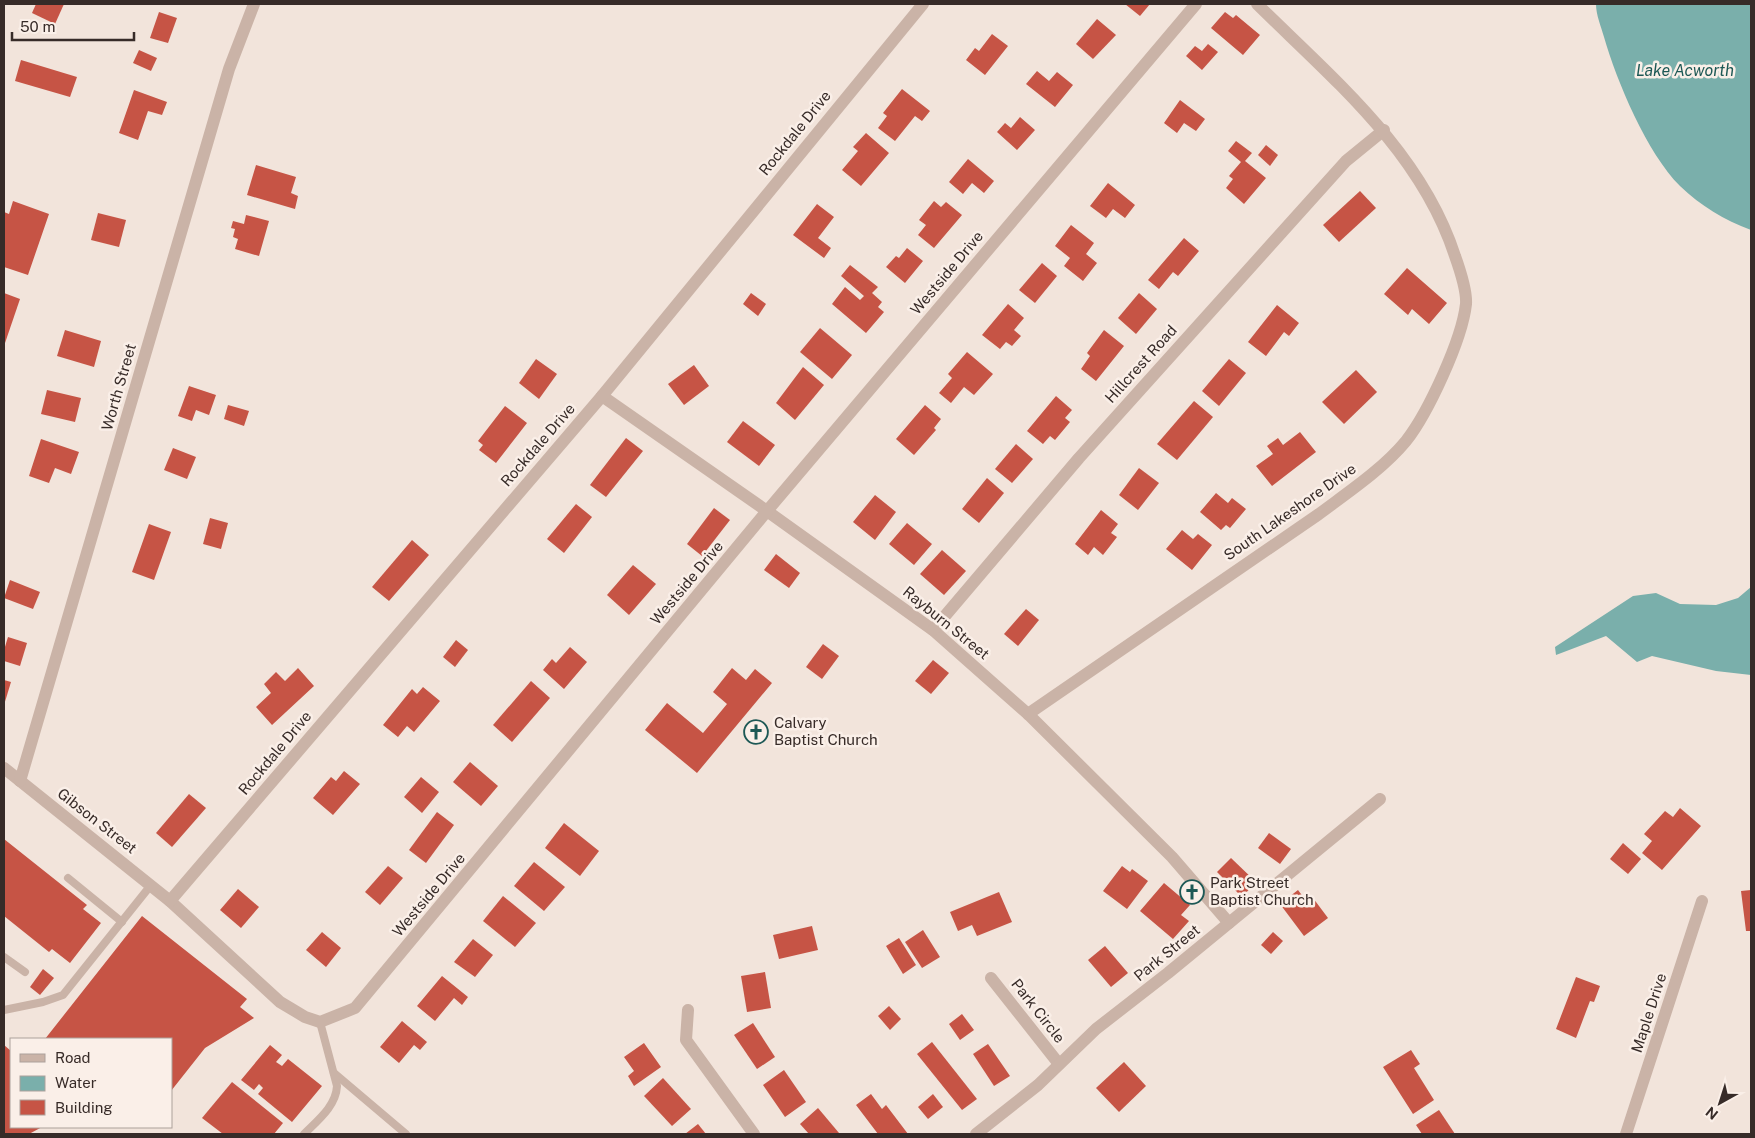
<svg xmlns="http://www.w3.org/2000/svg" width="1755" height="1138" font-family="'Public Sans',sans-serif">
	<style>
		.water { fill: #7aafab }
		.building { fill: #c65445 }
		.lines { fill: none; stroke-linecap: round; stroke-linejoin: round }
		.service { stroke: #cab3a7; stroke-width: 8 }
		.minor { stroke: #cab3a7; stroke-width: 12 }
		.labels { text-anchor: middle; stroke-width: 5; stroke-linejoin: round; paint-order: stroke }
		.street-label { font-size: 15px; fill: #372b28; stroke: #faefe8 }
		.poi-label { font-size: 15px; fill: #372b28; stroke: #faefe8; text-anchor: start }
		.water-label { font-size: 16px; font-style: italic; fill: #1d5855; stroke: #faefe8 }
	</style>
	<rect width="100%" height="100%" fill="#f2e4db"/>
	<!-- water -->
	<g class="water">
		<path d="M1596 4H1751V230C1724 220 1701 206 1680 186 1647 153 1617 82 1604 37 1601 26 1596 15 1596 4Z"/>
		<polygon points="1751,587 1751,675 1716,671 1652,656 1637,662 1606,636 1556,655 1555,647 1633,596 1656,593 1680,604 1716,605 1738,598"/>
	</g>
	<!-- building -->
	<g class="building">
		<polygon points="36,4 64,4 55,24 32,13"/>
		<polygon points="1125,4 1150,4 1140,16"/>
		<polygon points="159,12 177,18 168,43 150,38"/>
		<polygon points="1225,12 1233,18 1236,15 1260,35 1243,55 1211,28"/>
		<polygon points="1097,19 1116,35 1093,59 1076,44"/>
		<polygon points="992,34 1008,46 985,75 966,60 975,48 979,51"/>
		<polygon points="1208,44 1218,52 1202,70 1186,56 1195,46 1202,51"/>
		<polygon points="139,50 157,58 151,71 133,63"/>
		<polygon points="21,60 77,77 70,97 15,81"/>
		<polygon points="1037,71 1049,81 1057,72 1073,85 1055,107 1026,84"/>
		<polygon points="902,89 930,111 922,121 915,116 895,141 878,128 887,116 883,113"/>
		<polygon points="134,90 167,102 162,115 148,111 138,140 119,133"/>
		<polygon points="1180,100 1205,119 1196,131 1184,123 1177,133 1164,123"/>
		<polygon points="1020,117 1035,130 1017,150 997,132 1005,123 1011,128"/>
		<polygon points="866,133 889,153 861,186 842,170 858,151 853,147"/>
		<polygon points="1236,141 1252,153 1245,161 1266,178 1244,204 1226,188 1233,179 1229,176 1241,162 1228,151"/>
		<polygon points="1266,145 1278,155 1270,166 1258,155"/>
		<polygon points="968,159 994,181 984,193 972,183 963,194 949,182"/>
		<polygon points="256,165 296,177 291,193 298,196 295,209 247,195"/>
		<polygon points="1108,183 1135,205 1125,218 1113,209 1106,218 1090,206"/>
		<polygon points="1360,191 1376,208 1339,242 1323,225"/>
		<polygon points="13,201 49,214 28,275 4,267 4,212 9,214"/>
		<polygon points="934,201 941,207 946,202 962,215 934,248 918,235 926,225 919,220"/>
		<polygon points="817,204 834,217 818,238 831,248 824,258 793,235"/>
		<polygon points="98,213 126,220 119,247 91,240"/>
		<polygon points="246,215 269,221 259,256 235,249 238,239 233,237 235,229 231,228 233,221 244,224"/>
		<polygon points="1071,225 1094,243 1086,254 1097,263 1083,281 1064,266 1070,258 1055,246"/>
		<polygon points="1184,238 1199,251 1178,276 1173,272 1159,289 1148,280"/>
		<polygon points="907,248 923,261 905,283 886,267 896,256 899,258"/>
		<polygon points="1042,263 1057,276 1035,303 1019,290"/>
		<polygon points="850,265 878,287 872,293 882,302 878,307 884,312 866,333 832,304 845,287 860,300 864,296 841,276"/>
		<polygon points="1407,268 1447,303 1429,324 1412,309 1408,315 1384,294"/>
		<polygon points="4,293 20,299 4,346"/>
		<polygon points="751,293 766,304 758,316 743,304"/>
		<polygon points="1139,293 1157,309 1136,334 1118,318"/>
		<polygon points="1008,304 1024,318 1014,330 1021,336 1012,346 1006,342 1000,349 982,335"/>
		<polygon points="1277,305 1299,323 1289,336 1284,332 1266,356 1248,342"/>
		<polygon points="820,328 852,355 832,379 800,352"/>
		<polygon points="65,330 101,341 94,367 57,356"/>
		<polygon points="1104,330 1124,346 1096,381 1081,369 1090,356 1087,353"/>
		<polygon points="967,352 993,374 974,395 964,387 951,403 939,393 952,378 948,374"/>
		<polygon points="536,359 557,374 539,399 519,383"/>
		<polygon points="1229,359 1246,373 1219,406 1202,391"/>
		<polygon points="694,365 709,386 684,405 668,384"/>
		<polygon points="803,367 824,385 795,420 776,403"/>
		<polygon points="1356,370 1377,392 1344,424 1322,402"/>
		<polygon points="189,386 216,395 209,415 196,410 192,421 178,416"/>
		<polygon points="47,390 81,398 75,422 41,414"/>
		<polygon points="1056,396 1072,410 1065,418 1070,422 1055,440 1050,436 1043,444 1027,431"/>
		<polygon points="1194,401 1213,417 1177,460 1157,444"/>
		<polygon points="228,405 249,411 244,426 224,419"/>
		<polygon points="925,405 941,419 934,428 936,430 914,455 896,439"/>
		<polygon points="505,406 527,423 496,463 479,450 483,445 478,441"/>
		<polygon points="743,421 775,445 759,466 727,442"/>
		<polygon points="1300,432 1316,452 1272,486 1256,466 1273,454 1267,446 1278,438 1283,445"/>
		<polygon points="626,438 643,451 606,497 590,485"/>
		<polygon points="41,439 79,452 71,474 55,468 49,483 29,476"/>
		<polygon points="1016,444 1033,459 1012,483 995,469"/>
		<polygon points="173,448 196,457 187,479 164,470"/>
		<polygon points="1139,468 1159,483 1138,510 1119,495"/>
		<polygon points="987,478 1004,493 979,523 962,509"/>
		<polygon points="1216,493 1228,503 1232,498 1246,509 1230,528 1226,525 1221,530 1200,512"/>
		<polygon points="875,495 896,512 875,540 853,522"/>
		<polygon points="576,504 592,517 564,553 547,539"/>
		<polygon points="714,508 730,520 702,556 687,544"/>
		<polygon points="1101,510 1118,524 1111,533 1117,537 1103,555 1094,547 1088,555 1075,544"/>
		<polygon points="210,518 228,523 221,549 203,544"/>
		<polygon points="907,523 932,544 914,565 889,544"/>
		<polygon points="149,524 171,532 154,580 132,572"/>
		<polygon points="1182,530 1193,539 1198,534 1212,545 1192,570 1166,549"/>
		<polygon points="412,540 429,555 389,601 372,587"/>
		<polygon points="942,550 966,571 944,595 920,574"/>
		<polygon points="776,554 800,573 789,588 764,570"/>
		<polygon points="633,565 656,584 629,615 607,595"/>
		<polygon points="10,580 40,592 33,609 4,598"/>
		<polygon points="1026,609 1039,620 1018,646 1004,634"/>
		<polygon points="8,637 27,643 20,666 4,661 4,650"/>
		<polygon points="456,640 468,650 455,667 443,657"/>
		<polygon points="823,644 839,656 822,679 806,667"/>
		<polygon points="570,647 587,662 564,689 543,670 552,659 556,663"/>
		<polygon points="933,660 949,673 931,694 915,681"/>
		<polygon points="298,668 314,686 272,725 256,707 271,693 264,684 276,672 285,681"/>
		<polygon points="732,668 746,680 755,669 772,683 697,773 645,730 667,703 703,733 727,704 713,692"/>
		<polygon points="4,680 11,682 4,705"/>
		<polygon points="531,681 550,698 512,742 493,725"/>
		<polygon points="423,687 440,701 414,732 407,726 398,737 383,725 412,689 417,694"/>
		<polygon points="470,762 498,786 481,806 453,782"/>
		<polygon points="344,771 360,784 333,815 313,798 331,777 336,781"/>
		<polygon points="421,777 439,792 422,813 404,797"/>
		<polygon points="189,794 206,808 172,847 156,833"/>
		<polygon points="1680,808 1701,826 1662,870 1642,853 1652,841 1644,834 1665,811 1673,817"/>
		<polygon points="437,812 454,825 426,863 409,850"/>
		<polygon points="564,823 599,851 580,876 545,848"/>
		<polygon points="1269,833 1291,849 1280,864 1258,848"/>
		<polygon points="4,839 87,905 83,909 101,923 70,963 52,949 49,952 4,916"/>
		<polygon points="1623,843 1641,859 1628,874 1610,859"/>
		<polygon points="1231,858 1256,882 1242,897 1217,872"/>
		<polygon points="534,862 565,887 544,911 514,886"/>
		<polygon points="388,866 403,878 380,905 365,892"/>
		<polygon points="1122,866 1130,872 1132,869 1148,881 1127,909 1103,891"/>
		<polygon points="1164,883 1190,905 1181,915 1189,921 1173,939 1140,911"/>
		<polygon points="238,889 259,907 241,928 220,910"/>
		<polygon points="1298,890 1307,902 1313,898 1328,918 1304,936 1280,904"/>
		<polygon points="1751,890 1751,931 1746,931 1741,891"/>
		<polygon points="999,892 1012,922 977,936 972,925 958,931 950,912"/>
		<polygon points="503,896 536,923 515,947 483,921"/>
		<polygon points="142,916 247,999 240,1007 254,1018 205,1048 171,1091 171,1039 45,1039"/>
		<polygon points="812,926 818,950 779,959 773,935"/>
		<polygon points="923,930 940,957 922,968 905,942"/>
		<polygon points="322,932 341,948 326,967 306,950"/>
		<polygon points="1273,932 1283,941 1271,954 1261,945"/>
		<polygon points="899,938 916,965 903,974 886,946"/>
		<polygon points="473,939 493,955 475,977 454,962"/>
		<polygon points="1105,946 1128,973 1111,987 1088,960"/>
		<polygon points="43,969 54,978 40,995 30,987"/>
		<polygon points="765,972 771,1008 747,1012 741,976"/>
		<polygon points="442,976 468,997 462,1005 454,998 435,1021 417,1006"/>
		<polygon points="1576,977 1600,986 1594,1002 1590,1001 1576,1038 1556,1029"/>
		<polygon points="889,1006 901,1019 890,1030 878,1016"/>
		<polygon points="962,1014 974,1030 960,1040 949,1024"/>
		<polygon points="402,1021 427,1042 420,1050 414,1045 399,1063 380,1047"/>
		<polygon points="753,1023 775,1057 757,1069 734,1035"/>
		<polygon points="932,1042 977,1099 962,1110 917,1054"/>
		<polygon points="644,1043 661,1067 634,1086 628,1076 634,1071 624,1057"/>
		<polygon points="988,1044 1010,1076 994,1086 973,1054"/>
		<polygon points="4,1045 11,1051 11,1127 42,1127 29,1134 4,1134"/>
		<polygon points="270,1045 282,1055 276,1062 282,1066 288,1059 322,1086 292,1122 258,1094 263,1088 259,1084 254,1090 241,1080"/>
		<polygon points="1411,1050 1420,1064 1414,1068 1434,1100 1413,1114 1383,1067"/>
		<polygon points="1124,1062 1146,1086 1119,1112 1096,1088"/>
		<polygon points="784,1070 806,1102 785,1117 763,1085"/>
		<polygon points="663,1078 691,1109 672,1126 644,1096"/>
		<polygon points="232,1082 283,1123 274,1134 223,1134 202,1118"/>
		<polygon points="871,1094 882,1109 886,1105 908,1134 878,1134 856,1105"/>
		<polygon points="933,1094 943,1107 928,1119 918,1107"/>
		<polygon points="818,1108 839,1133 837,1134 809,1134 800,1124"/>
		<polygon points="1439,1110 1455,1134 1422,1134 1416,1125"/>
		<polygon points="698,1124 706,1134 685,1134"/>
	</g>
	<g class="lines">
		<!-- service -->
		<g class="service">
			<polyline points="68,878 122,922"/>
			<polyline points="4,957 25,972"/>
			<polyline points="4,1010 43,1002 63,995 151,885"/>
			<polyline points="334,1073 406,1134"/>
			<path d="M304 1134C318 1120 336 1106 337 1086L320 1022"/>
		</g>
		<!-- minor -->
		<g class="minor">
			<polyline points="602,396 767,511 933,630 1028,714 1172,857 1229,923"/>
			<polyline points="933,630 1079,458 1346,161 1384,130"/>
			<path d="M1028 714 1319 514C1347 493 1383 469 1406 441 1428 413 1462 340 1466 304 1467 290 1460 270 1455 256 1421 151 1333 79 1257 4"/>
			<polyline points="4,768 170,901 280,1002 305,1017 320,1022 355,1008 767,511 1196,4"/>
			<polyline points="20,781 229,69 254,4"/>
			<polyline points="170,901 602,396 923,4"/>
			<polyline points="991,978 1059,1064"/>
			<polyline points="688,1010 686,1040 754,1134"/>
			<polyline points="976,1134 1038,1085 1096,1029 1168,973 1380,799"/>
			<polyline points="1626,1134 1702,901"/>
		</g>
	</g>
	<!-- icons -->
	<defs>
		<g id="church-ring" transform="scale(1.25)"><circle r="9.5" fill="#faefe8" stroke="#1d5855" stroke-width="1.5"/><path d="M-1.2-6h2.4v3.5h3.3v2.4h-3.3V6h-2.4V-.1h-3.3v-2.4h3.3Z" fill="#1d5855"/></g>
	</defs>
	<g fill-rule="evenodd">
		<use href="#church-ring" x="756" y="732"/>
		<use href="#church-ring" x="1192" y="892"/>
	</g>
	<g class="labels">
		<!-- street labels -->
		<g class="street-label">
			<text transform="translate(795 133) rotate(-51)" y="5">Rockdale Drive</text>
			<text transform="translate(947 273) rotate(-50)" y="5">Westside Drive</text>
			<text transform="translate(1141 364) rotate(-48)" y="5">Hillcrest Road</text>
			<text transform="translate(119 387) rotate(-74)" y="5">Worth Street</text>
			<text transform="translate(538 445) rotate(-49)" y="5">Rockdale Drive</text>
			<text transform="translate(1290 512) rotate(-35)" y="5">South Lakeshore Drive</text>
			<text transform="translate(687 583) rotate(-50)" y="5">Westside Drive</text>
			<text transform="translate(946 623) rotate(39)" y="5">Rayburn Street</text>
			<text transform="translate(275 753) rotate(-50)" y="5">Rockdale Drive</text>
			<text transform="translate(97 821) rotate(38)" y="5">Gibson Street</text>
			<text transform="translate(429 895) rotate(-50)" y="5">Westside Drive</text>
			<text transform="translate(1167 953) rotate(-39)" y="5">Park Street</text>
			<text transform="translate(1038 1011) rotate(52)" y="5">Park Circle</text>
			<text transform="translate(1649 1013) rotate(-72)" y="5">Maple Drive</text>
		</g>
		<!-- poi labels -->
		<g class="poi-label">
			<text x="774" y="728">Calvary<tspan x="774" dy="17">Baptist Church</tspan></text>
			<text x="1210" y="888">Park Street<tspan x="1210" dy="17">Baptist Church</tspan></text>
		</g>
		<!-- water labels -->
		<g class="water-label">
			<text x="1685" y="76">Lake Acworth</text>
		</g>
	</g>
	<!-- border -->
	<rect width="1755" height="1138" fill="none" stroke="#372b28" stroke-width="10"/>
	<!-- legend -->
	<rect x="10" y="1038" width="162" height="90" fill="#faefe8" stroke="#aca19b"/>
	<rect x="20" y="1054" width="25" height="8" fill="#cab3a7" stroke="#aca19b"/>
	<text x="55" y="1063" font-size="15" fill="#372b28">Road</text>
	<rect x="20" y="1076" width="25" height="15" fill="#7aafab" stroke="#aca19b"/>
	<text x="55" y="1088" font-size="15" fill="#372b28">Water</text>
	<rect x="20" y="1100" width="25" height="15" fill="#c65445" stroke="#aca19b"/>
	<text x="55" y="1113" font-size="15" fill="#372b28">Building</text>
	<!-- north arrow -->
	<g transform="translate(1720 1103) rotate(219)" stroke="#faefe8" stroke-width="4" paint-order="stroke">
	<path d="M0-4L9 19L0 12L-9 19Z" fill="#372b28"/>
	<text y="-8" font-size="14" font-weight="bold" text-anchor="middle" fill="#372b28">N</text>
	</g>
	<!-- scale -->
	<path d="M12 32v8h122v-8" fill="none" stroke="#372b28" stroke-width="2.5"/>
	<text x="20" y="32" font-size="15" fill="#372b28" stroke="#faefe8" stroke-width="4" paint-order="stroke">50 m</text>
</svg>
